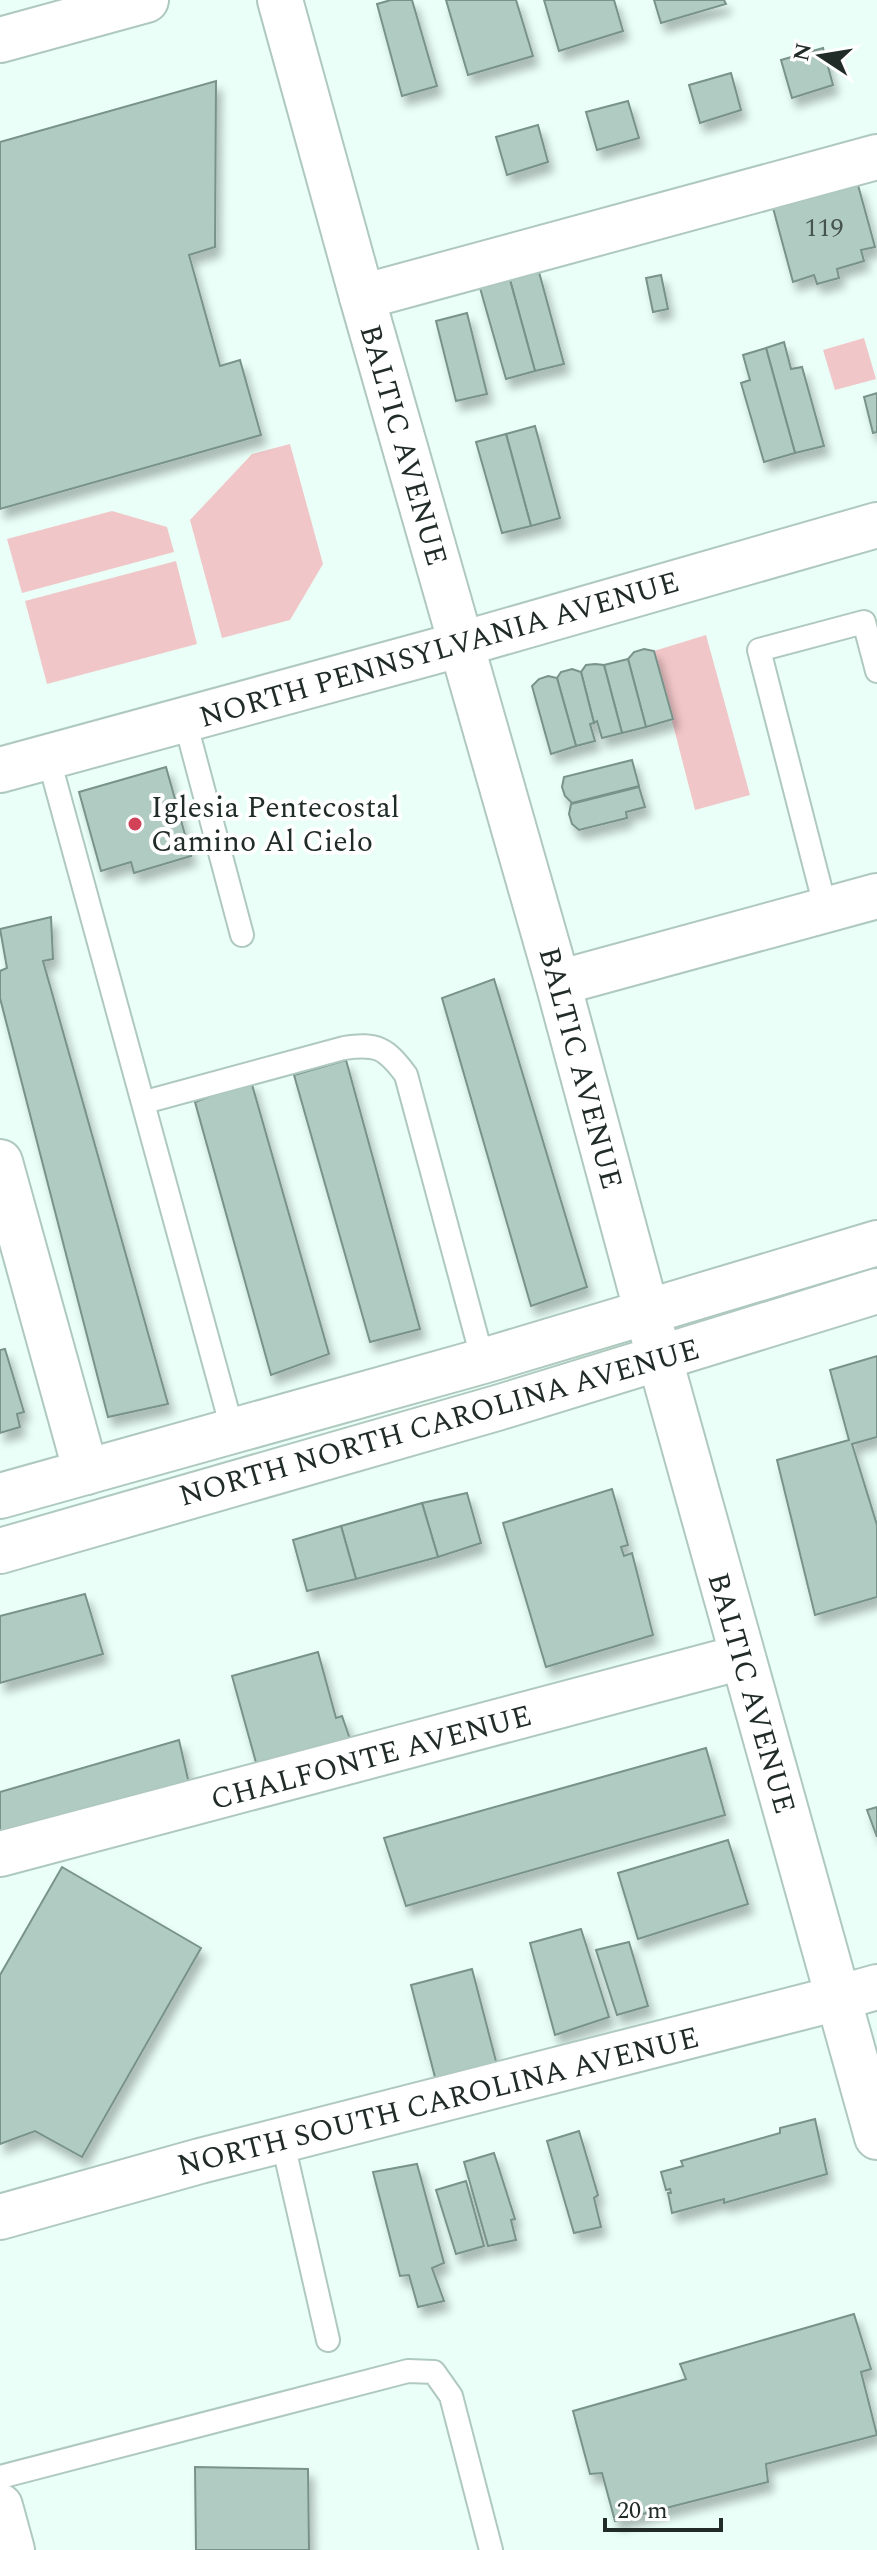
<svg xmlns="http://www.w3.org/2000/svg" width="877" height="2550" font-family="Spectral,serif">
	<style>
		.green { fill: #f1c6c8 }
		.building { fill: #b0cbc1; stroke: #79938a; stroke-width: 2; filter: url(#shadow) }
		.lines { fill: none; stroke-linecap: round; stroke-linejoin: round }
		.lane-casing { stroke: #afc9bf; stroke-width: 26 }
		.street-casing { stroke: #afc9bf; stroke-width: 48 }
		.secondary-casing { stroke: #afc9bf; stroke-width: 48 }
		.lane { stroke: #fff; stroke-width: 22 }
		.street { stroke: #fff; stroke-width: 44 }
		.secondary { stroke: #fff; stroke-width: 44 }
		.poi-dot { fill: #d14158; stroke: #fff; stroke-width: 3 }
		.labels { text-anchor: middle; stroke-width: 8; stroke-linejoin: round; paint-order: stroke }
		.number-label { font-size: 26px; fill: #45544e }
		.street-label { font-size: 30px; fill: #212c28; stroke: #fff }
		.poi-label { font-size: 30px; fill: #212c28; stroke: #fff; text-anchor: start }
	</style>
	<defs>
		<filter id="shadow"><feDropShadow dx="5" dy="9" stdDeviation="4" flood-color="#0004"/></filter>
	</defs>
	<rect width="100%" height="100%" fill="#e9fff7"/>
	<!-- green -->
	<g class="green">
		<polygon points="864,338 876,379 835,390 823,350"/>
		<polygon points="290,444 323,564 290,620 222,638 190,520 252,454"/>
		<polygon points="112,511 167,527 174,552 22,593 7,539"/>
		<polygon points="176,561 197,644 47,684 25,601"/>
		<polygon points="706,635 750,795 695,810 654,651"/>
	</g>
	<!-- building -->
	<g class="building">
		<polygon points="391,0 412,0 437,86 402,96 377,4"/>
		<polygon points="446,0 516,0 533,56 468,75"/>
		<polygon points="544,0 614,0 623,31 559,51"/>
		<polygon points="654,0 724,0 726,4 661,23"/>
		<polygon points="823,48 833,85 792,98 781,60"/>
		<polygon points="731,73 741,110 700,123 689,85"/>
		<polygon points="216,81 215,247 189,255 220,366 240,360 261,435 0,509 0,142"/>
		<polygon points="628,101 639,138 597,150 586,112"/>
		<polygon points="538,125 548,162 507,175 496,137"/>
		<polygon points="858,185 875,247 861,250 864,261 837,269 839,278 817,284 814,275 793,282 773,208"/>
		<polygon points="539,272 564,364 535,371 510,280"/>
		<polygon points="661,275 668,309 653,312 646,278"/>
		<polygon points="510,280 535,371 506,379 480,288"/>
		<polygon points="467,313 487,394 456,401 436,321"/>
		<polygon points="784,342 791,369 802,367 824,446 795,453 766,348"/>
		<polygon points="766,348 795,453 764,462 741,383 750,380 743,355"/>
		<polygon points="877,393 877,432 873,433 864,397"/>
		<polygon points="535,426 560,518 531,526 506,434"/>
		<polygon points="506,434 531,526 502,533 476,442"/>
		<polygon points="644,649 654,651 673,719 646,727 628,659 634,652"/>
		<polygon points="628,659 646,727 622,733 604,665"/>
		<polygon points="595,664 604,665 622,733 602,738 597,721 594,723 581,672 586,665"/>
		<polygon points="572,669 581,672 594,723 590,724 595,741 576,746 557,678 561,672"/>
		<polygon points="548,676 557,678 576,746 551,754 532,686 539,679"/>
		<polygon points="632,760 639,786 572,803 565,796 562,787 564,777"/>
		<polygon points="166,767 191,856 134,873 131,862 101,871 79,792"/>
		<polygon points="639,787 645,807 626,812 627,818 579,830 572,824 569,814 571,804"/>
		<polygon points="51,917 53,959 43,961 168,1404 108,1417 0,998 0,971 7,968 0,929"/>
		<polygon points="494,979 587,1287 531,1306 442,998"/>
		<polygon points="346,1060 420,1329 370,1342 294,1075"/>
		<polygon points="251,1081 329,1354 271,1375 195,1102"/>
		<polygon points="5,1349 24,1412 17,1414 20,1427 0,1433 0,1350"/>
		<polygon points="877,1356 877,1437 852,1444 877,1525 877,1597 815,1615 777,1460 849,1440 830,1370"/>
		<polygon points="612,1489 628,1545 621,1547 624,1556 632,1553 653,1635 546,1667 503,1523"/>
		<polygon points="467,1493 481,1543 438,1557 422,1503"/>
		<polygon points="422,1503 438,1557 356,1579 341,1526"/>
		<polygon points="341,1526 356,1579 307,1591 293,1540"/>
		<polygon points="85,1594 103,1654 0,1683 0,1616"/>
		<polygon points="318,1652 336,1718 342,1716 351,1742 257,1766 232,1676"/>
		<polygon points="179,1740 190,1788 0,1843 0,1792"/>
		<polygon points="706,1748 725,1815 406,1906 384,1838"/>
		<polygon points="877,1807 877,1837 867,1810"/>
		<polygon points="728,1840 748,1904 638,1939 618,1873"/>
		<polygon points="62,1867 201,1948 82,2157 35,2131 0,2144 0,1975"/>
		<polygon points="581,1929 609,2017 555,2035 530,1943"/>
		<polygon points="629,1942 648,2006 617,2015 596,1950"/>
		<polygon points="472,1969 497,2065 436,2081 411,1985"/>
		<polygon points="815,2119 827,2174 724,2203 724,2199 672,2213 668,2193 671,2193 670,2189 666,2190 661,2172 683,2166 681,2161 780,2133 780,2128"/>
		<polygon points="579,2131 598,2195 594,2198 601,2227 574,2233 547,2141"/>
		<polygon points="494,2153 515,2219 511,2220 516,2240 488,2246 464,2162"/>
		<polygon points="417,2164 444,2263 432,2268 444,2301 418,2307 409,2275 400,2276 373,2172"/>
		<polygon points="466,2181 484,2246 456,2254 436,2190"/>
		<polygon points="854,2314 871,2369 861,2372 877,2435 766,2464 768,2482 615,2521 602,2473 590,2474 573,2411 686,2379 680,2364"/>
		<polygon points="195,2467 308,2469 309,2550 196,2550"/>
	</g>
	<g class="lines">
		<!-- lane casing -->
		<g class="lane-casing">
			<g id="lane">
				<polyline points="185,721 242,935"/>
				<polyline points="48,756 233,1432"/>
				<polyline points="826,910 759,650 864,622 877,671"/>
				<path d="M145 1102 344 1048C377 1043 386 1048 406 1075L483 1361"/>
				<polyline points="282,2139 328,2340"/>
				<polyline points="0,2477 408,2371 434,2372 451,2396 491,2550"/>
			</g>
		</g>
		<!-- street casing -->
		<g class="street-casing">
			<g id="street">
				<polyline points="362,297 877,157"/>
				<polyline points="0,770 462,644 877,525"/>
				<polyline points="558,983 877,896"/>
				<polyline points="0,1162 86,1472"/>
				<polyline points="0,1854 742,1657"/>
				<polyline points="0,2217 200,2161 838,1998"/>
				<polyline points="0,2506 12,2550"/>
			</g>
		</g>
		<!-- secondary casing -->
		<g class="secondary-casing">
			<g id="secondary">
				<polyline points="280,0 362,297 558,983 647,1313 877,2137"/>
				<polyline points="0,40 146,0"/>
				<polyline points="0,1496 483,1361 877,1243"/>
				<polyline points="0,1551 497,1408 877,1291"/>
				<polyline points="838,1998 877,1987"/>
			</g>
		</g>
		<!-- lane -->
		<use href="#lane" class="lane"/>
		<!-- street -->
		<use href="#street" class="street"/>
		<!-- secondary -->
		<use href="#secondary" class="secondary"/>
	</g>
	<!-- markers -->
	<circle class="poi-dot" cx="135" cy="824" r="8"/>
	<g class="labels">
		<!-- number labels -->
		<g class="number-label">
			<text x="824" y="236">119</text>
		</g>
		<!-- street labels -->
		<g class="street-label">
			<text transform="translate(404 445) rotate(74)" y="10">BALTIC AVENUE</text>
			<text transform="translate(439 649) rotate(-16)" y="10">NORTH PENNSYLVANIA AVENUE</text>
			<text transform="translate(581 1068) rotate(75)" y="10">BALTIC AVENUE</text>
			<text transform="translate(439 1422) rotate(-16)" y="10">NORTH NORTH CAROLINA AVENUE</text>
			<text transform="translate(752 1693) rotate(74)" y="10">BALTIC AVENUE</text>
			<text transform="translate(371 1757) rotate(-15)" y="10">CHALFONTE AVENUE</text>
			<text transform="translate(438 2101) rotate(-14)" y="10">NORTH SOUTH CAROLINA AVENUE</text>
		</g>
		<!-- poi labels -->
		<g class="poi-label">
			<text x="151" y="817">Iglesia Pentecostal<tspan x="151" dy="34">Camino Al Cielo</tspan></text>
		</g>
	</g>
	<!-- north arrow -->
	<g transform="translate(821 56) rotate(282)" stroke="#ffffff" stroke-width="6" paint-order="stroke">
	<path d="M0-6L14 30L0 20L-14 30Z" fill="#212c28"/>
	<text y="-12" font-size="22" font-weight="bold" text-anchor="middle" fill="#212c28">N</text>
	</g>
	<!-- scale -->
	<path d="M605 2518v12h116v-12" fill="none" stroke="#212c28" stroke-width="4"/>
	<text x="617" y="2518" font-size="24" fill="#212c28" stroke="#ffffff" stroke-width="6" paint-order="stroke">20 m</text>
</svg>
